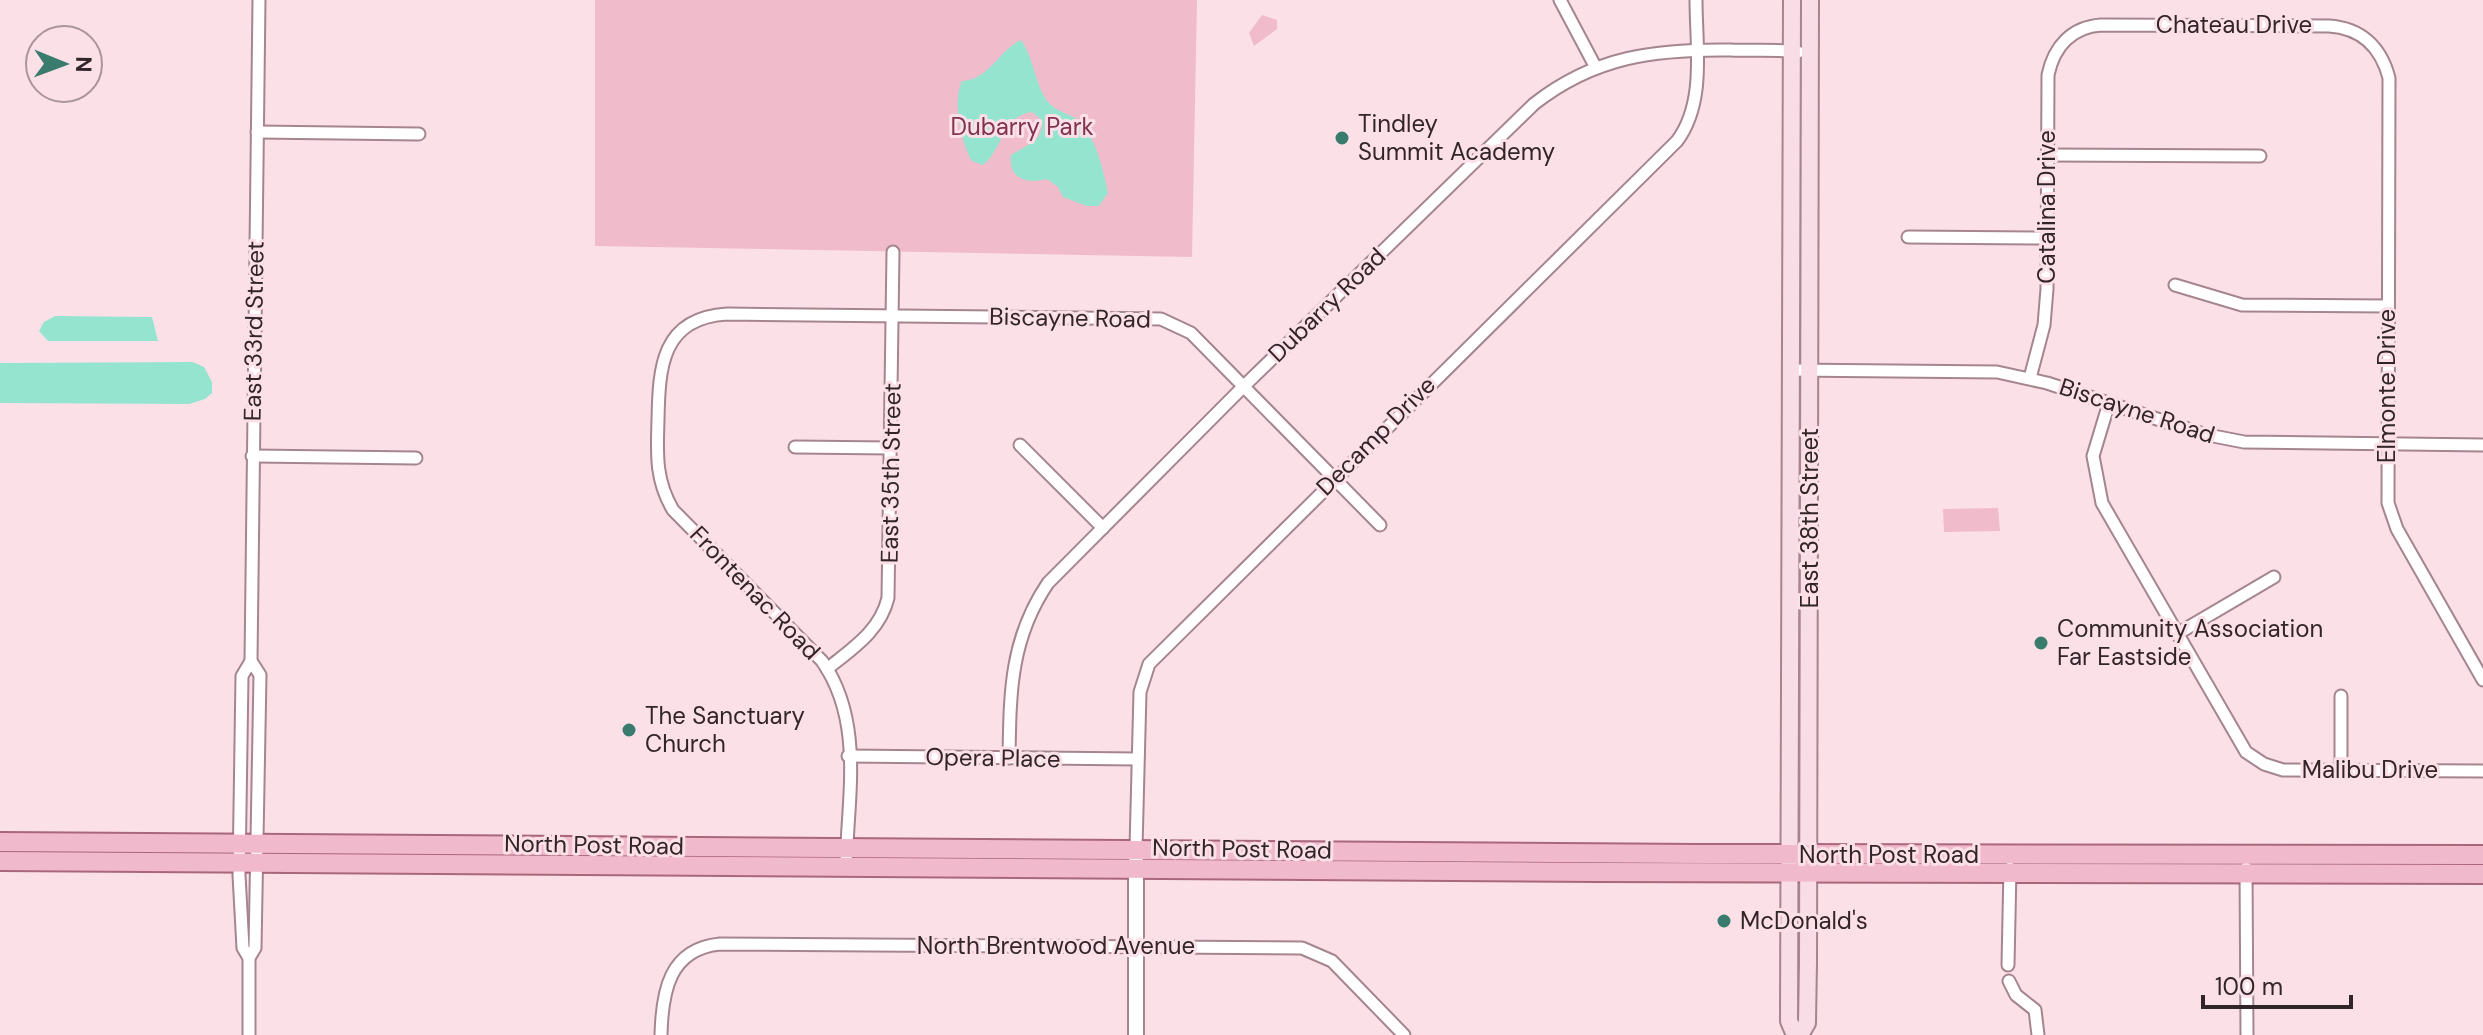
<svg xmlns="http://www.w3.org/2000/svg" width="2483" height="1035" font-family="'DM Sans',sans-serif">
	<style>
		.green { fill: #f0bbcb }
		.water { fill: #95e4d0 }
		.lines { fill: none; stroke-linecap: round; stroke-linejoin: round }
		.minor-casing { stroke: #a5858f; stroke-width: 15 }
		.tertiary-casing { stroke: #a5858f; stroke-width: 18 }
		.secondary-casing { stroke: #a5858f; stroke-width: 20 }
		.primary-casing { stroke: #a8677d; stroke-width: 22 }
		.minor { stroke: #fff; stroke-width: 11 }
		.tertiary { stroke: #fff; stroke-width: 14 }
		.secondary { stroke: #f8dce6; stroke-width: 16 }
		.primary { stroke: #f1b9cc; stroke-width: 18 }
		.poi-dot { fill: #397b6c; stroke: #fce0e8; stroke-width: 3 }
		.labels { text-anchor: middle; stroke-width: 6; stroke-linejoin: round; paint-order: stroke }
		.street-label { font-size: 24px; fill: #322529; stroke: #fce0e8 }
		.poi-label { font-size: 24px; fill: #322529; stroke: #fce0e8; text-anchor: start }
		.park-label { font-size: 24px; fill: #803250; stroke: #fce0e8 }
	</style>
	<rect width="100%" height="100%" fill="#fce0e8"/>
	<!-- green -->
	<g class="green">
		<polygon points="595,0 1197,0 1192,257 595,246"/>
		<polygon points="1262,15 1277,20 1277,29 1254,46 1249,33"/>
		<polygon points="1998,508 2000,531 1944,532 1943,509"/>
	</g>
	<!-- water -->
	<g class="water">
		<path d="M1021 40C1035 60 1035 87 1049 103 1057 113 1072 113 1081 123 1096 139 1104 172 1108 193L1099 206H1087L1063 197 1058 187 1047 179C1027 184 1008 179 1011 155 1027 145 1044 141 1042 120L1032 112C1000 117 1004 148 983 165L972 161C961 143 952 101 962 81 989 80 999 50 1021 40Z"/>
		<polygon points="55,316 152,317 158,341 48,341 39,331 44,322"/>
		<polygon points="193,362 204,367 212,382 212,393 205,399 189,404 0,403 0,363"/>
	</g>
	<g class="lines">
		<!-- minor casing -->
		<g class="minor-casing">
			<g id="minor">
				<polyline points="1560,0 1595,66"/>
				<polyline points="257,132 419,134"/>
				<polyline points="2047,155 2260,156"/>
				<polyline points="1908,237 2047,238"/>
				<polyline points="2175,285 2242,305 2387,306"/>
				<polyline points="1791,370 1997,372 2047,383 2203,434 2244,442 2483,445"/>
				<path d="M2030 378 2044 325 2047 289 2048 75C2054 46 2072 27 2101 25L2329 26C2361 28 2381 47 2389 78L2388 503 2397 529 2483 680"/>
				<polyline points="2109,403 2093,456 2102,503 2246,752 2264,764 2283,770 2483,771"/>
				<polyline points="1020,445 1103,528"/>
				<polyline points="795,447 891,448"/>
				<polyline points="252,456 416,458"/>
				<polyline points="2177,634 2274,577"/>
				<path d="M827 669C853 648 880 631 888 598L893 252"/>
				<polyline points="2341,696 2341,770"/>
				<polyline points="848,756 1137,759"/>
				<path d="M1009 758C1010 693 1010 639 1048 583L1243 387 1534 104C1595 56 1656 49 1731 50 1753 51 1776 49 1798 52"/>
				<path d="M1136 848 1140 692 1149 664 1677 141C1706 102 1696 46 1696 0"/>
				<path d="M846 865C848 795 864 721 822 661L673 510C655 480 657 453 658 420 659 368 661 318 727 314L1161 319 1191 333 1380 525"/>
				<polyline points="2246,868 2247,1035"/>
				<polyline points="249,958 243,948 239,875 242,676 251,661"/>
				<polyline points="2008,965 2010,868"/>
				<polyline points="2009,981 2016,995 2035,1010 2038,1035"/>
				<polyline points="249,1035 249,958 255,948 260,675 251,661 259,0"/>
				<path d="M661 1035C662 992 669 949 720 944L1302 948 1332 961 1404 1035"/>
			</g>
		</g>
		<!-- tertiary casing -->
		<g class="tertiary-casing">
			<polyline id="tertiary" points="1136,861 1136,1035"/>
		</g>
		<!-- secondary casing -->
		<g class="secondary-casing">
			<g id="secondary">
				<polyline points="1792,0 1789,1021 1795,1035"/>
				<polyline points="1800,1035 1807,1023 1808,963 1810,0"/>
			</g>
		</g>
		<!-- primary casing -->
		<g class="primary-casing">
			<g id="primary">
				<polyline points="0,842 1699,854 2483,855"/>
				<polyline points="0,861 1597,872 2483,874"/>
			</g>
		</g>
		<!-- minor -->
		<use href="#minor" class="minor"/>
		<!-- tertiary -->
		<use href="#tertiary" class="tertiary"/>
		<!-- secondary -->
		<use href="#secondary" class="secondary"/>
		<!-- primary -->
		<use href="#primary" class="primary"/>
	</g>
	<!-- markers -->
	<g class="poi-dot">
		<circle cx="1342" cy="138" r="8"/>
		<circle cx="2041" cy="643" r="8"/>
		<circle cx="629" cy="730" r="8"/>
		<circle cx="1724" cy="921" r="8"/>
	</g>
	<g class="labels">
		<!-- street labels -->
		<g class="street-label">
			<text x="2234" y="33">Chateau Drive</text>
			<text transform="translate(2047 207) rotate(-90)" y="8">Catalina Drive</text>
			<text transform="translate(1327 305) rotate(-44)" y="8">Dubarry Road</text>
			<text transform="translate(1070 318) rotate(1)" y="8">Biscayne Road</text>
			<text transform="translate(254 331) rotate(-89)" y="8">East 33rd Street</text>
			<text transform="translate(2387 386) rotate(-90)" y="8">Elmonte Drive</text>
			<text transform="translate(2137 411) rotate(18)" y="8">Biscayne Road</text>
			<text transform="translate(1376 436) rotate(-45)" y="8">Decamp Drive</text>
			<text transform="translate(891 473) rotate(-89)" y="8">East 35th Street</text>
			<text transform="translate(1810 518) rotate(-90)" y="8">East 38th Street</text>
			<text transform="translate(755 593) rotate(46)" y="8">Frontenac Road</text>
			<text transform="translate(993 758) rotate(1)" y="8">Opera Place</text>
			<text x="2370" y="778">Malibu Drive</text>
			<text transform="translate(594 845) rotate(1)" y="8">North Post Road</text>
			<text transform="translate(1242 849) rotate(1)" y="8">North Post Road</text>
			<text x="1889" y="863">North Post Road</text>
			<text x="1056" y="954">North Brentwood Avenue</text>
		</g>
		<!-- poi labels -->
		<g class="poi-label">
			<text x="1358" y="132">Tindley<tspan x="1358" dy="28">Summit Academy</tspan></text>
			<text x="2057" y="637">Community Association<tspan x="2057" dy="28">Far Eastside</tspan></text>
			<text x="645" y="724">The Sanctuary<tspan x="645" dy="28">Church</tspan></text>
			<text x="1740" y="929">McDonald's</text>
		</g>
		<!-- park labels -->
		<g class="park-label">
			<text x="1022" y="135">Dubarry Park</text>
		</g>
	</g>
	<!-- north arrow -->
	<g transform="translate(64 64) rotate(91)"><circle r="38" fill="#fce0e8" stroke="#ab959c" stroke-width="2"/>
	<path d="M0-6L14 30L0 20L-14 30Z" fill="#397b6c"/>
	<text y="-12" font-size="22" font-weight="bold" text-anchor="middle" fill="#322529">N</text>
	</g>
	<!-- scale -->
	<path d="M2203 995v12h148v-12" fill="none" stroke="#322529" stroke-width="4"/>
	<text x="2215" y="995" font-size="24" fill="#322529" stroke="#fce0e8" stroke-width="6" paint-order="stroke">100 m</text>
</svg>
